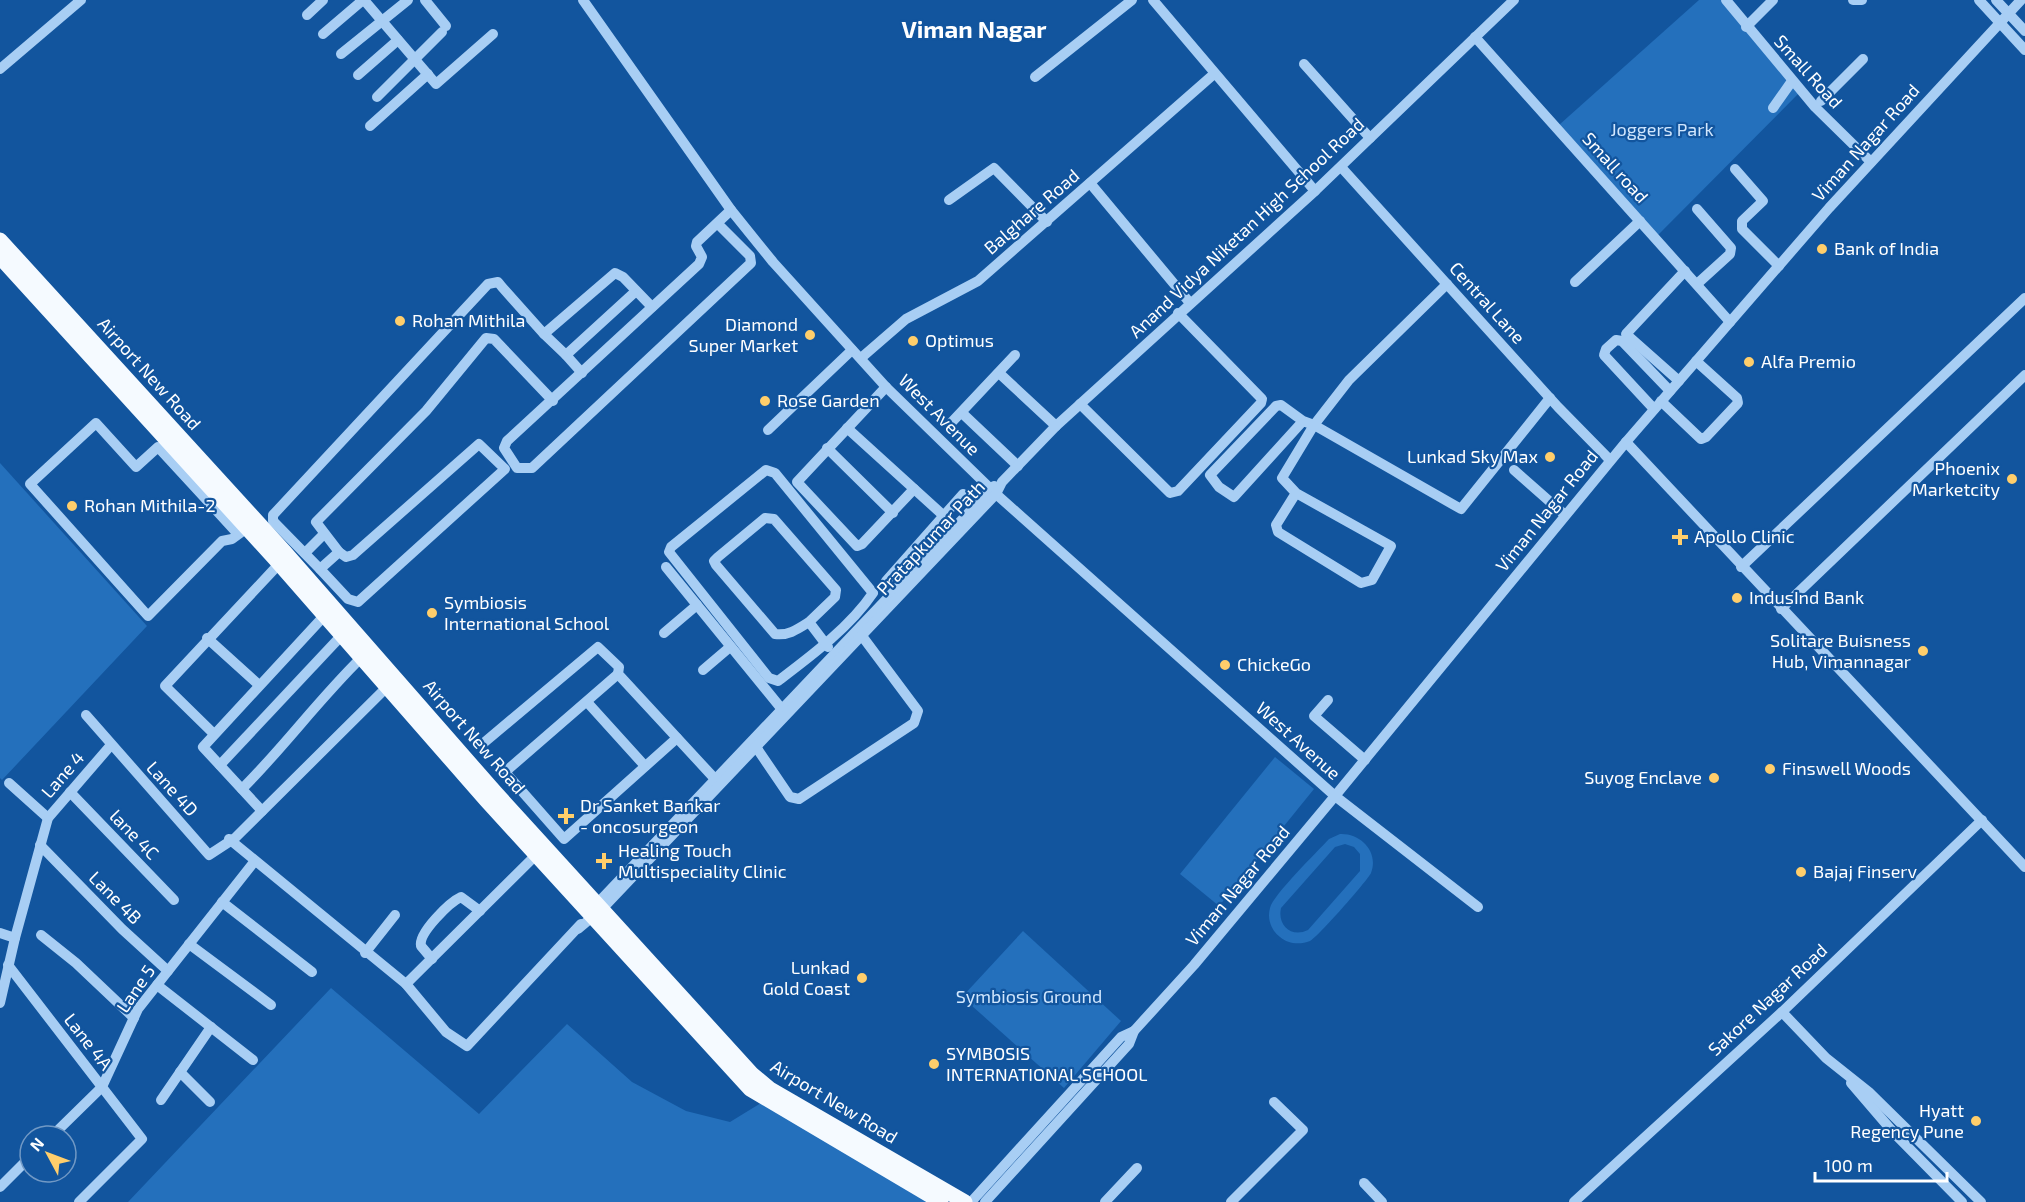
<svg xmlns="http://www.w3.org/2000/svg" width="2025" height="1202" font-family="'Exo 2',sans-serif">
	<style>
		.green { fill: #2470bc; fill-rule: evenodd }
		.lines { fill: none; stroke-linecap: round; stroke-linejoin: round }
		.minor { stroke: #a8cef4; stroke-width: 10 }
		.major { stroke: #f5faff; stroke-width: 15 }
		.poi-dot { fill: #ffce6b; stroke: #12559e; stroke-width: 2 }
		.labels { text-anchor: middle; stroke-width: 4.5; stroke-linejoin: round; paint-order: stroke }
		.street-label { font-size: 18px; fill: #fff; stroke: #12559e }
		.park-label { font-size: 18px; fill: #d1e7fe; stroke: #12559e }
		.poi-label { font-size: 18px; fill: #fff; stroke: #12559e; text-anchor: start }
		.district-label { font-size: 24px; font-weight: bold; fill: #fff; stroke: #12559e }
	</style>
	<rect width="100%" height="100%" fill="#12559e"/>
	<!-- green -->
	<g class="green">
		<polygon points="1699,0 1721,0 1801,91 1658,235 1559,125"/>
		<polygon points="0,463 147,626 2,780 0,778"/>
		<polygon points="1275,757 1314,789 1219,906 1180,874"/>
		<path d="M1340 834C1361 833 1379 852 1371 873 1367 881 1318 937 1310 941 1300 945 1288 944 1280 937 1271 930 1267 919 1270 908 1273 895 1317 852 1329 839ZM1345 844 1354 847 1360 854V871L1308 930C1292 938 1277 926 1281 908L1335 847Z"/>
		<polygon points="1023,931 1121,1021 1064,1088 962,997"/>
		<polygon points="331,988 479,1114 567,1024 632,1082 686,1111 730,1122 761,1103 932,1202 128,1202"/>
	</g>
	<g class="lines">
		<!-- minor -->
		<g class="minor">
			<polyline points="364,0 436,84 493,34"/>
			<polyline points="425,0 446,26"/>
			<polyline points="583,0 731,210 773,262 886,387 996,494 1335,796 1478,907"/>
			<polyline points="1153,0 1315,191"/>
			<polyline points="1726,0 1815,107 1871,162"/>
			<polyline points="1853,0 1862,0"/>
			<polyline points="1979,0 2025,50"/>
			<polyline points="1996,0 2025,31"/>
			<polyline points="307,15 323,0"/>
			<polyline points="1746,27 1773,0"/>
			<polyline points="323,34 363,0"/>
			<polyline points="1475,37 1730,322"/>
			<polyline points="341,54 408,0"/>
			<polyline points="1304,64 1370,138"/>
			<polyline points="0,69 81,0"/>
			<polyline points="358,75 398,40"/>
			<polyline points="1035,77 1132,0"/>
			<polyline points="377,97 442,32"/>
			<polyline points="1821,101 1863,59"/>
			<polyline points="1773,108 1792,81"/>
			<polyline points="370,126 428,74"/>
			<polyline points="1341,167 1558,407 1610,460"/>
			<polyline points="1735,169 1763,201 1742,221 1742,229 1779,266"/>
			<polyline points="1090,183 1190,303"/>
			<polyline points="949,200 994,168 1047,222"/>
			<polyline points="717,223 750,256 751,263 532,468 517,468 504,448 507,441 699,264 702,257 696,246 697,242 731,210"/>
			<polyline points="1575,282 1640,221"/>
			<polyline points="1697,284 1730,254 1731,248 1697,209"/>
			<polyline points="544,334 566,355"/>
			<polyline points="861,358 906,319 978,281 1214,74"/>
			<polyline points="582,373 566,355 636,291"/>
			<polyline points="999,373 1056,426"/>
			<polyline points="1679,381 1626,334 1685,271"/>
			<polyline points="886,387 797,482 857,546 862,544 914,489"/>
			<polyline points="1661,401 1701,439 1706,437 1738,403 1737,398 1696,361"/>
			<polyline points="1080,404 1170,493 1178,491 1261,403 1262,399 1178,313"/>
			<polyline points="1654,409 1604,355 1606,349 1616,340 1622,341 1670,391"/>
			<polyline points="962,413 1018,466"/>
			<polyline points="1303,421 1234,497 1219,487 1210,475 1276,406 1281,405 1303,421 1314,425 1461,509 1550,398"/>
			<polyline points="950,424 1015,355"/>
			<polyline points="847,428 955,526"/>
			<polyline points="768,430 852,350"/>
			<polyline points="1626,442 2025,867"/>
			<polygon points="479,444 505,469 358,602 348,599 320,569 339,552 346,557 353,555"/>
			<polyline points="827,448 893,513"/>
			<path d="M766 470 775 473 873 593C850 627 811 656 778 681L769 678 669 552 671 547Z"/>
			<polyline points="1514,470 1565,515"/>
			<polyline points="1296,493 1276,525 1278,532 1361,583 1372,580 1391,546 1296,493 1282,478 1314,425 1349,380 1447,284"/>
			<polyline points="238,534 158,447 136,467 96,423 30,484 148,616 222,541 232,539 247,528"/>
			<polyline points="339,552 316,522 426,411 486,338 494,339 553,401"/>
			<polyline points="305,553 324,534"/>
			<polyline points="666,567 785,713"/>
			<polyline points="1741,567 2025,298"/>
			<polyline points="320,569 273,521 273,515 488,284 498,282 502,287 544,334 615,273 623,277 652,307"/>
			<polyline points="886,581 963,494"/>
			<polyline points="1781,609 2025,375"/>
			<path d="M809 622 835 597 836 590 774 519 765 518 718 557 714 561 716 565 775 634C788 636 798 629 809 622L828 647"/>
			<polyline points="664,633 697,605"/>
			<polyline points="207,638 259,685"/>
			<polyline points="703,670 730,647"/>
			<polyline points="618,674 505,772 564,839 677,738"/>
			<polyline points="1328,700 1314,716 1365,760"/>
			<polyline points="587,702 645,766"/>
			<polyline points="86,715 209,855 235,838 387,687"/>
			<polyline points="214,734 165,686 279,564"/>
			<polyline points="480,746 598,647 619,667 618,674 715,779"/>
			<polyline points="756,747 790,797 799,799 914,723 918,711 862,636"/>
			<polyline points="220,765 342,635"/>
			<polyline points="9,783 48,818"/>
			<path d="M242 789C284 747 319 699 362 657"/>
			<polyline points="70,792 174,900"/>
			<polyline points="262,811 203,747 325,615"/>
			<polyline points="229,839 406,984 446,1032 467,1046 581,924"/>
			<polyline points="40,845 122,929 168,971"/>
			<polyline points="222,902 312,972"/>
			<polyline points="594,907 994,486"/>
			<polyline points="578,929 602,909 996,494 1002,482 1056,426 1315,191 1514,0"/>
			<polyline points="0,933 15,938"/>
			<polyline points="41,935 76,963 134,1018"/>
			<polyline points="189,944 271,1005"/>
			<polyline points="365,953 395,915"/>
			<path d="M432 959 421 946C418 933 450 902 461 897L480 911"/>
			<polyline points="8,965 142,1139 79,1202"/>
			<polyline points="406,984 537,854"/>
			<polyline points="157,985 253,1060"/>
			<polyline points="0,1003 15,938 48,818 111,745"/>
			<polyline points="1782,1012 1826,1058 1870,1093 1981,1202"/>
			<polyline points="180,1072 210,1102"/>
			<polyline points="1851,1083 1893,1132 1962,1202"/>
			<polyline points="161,1100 211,1027"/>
			<polyline points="52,1136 102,1087 138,1009 254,862"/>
			<polyline points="1364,1183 1382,1202"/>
			<polyline points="0,1187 30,1157"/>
			<polyline points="971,1202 1121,1037 1134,1031"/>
			<polyline points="985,1202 1129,1044 1134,1031 1194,965 1335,796 1626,442 1829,208 2021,0"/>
			<polyline points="1105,1202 1137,1168"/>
			<polyline points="1231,1202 1303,1130 1274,1102"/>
			<polyline points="1574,1202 1782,1012 1982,820"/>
		</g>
		<!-- major -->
		<g class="major">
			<polyline points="0,240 284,551 495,792 752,1074 770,1089 965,1202"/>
			<polyline points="0,257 275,559 486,800 750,1089 941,1202"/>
		</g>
	</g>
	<!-- markers -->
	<g class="poi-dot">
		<circle cx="1822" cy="249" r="6"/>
		<circle cx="400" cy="321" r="6"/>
		<circle cx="810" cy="335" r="6"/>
		<circle cx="913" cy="341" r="6"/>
		<circle cx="1749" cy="362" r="6"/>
		<circle cx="765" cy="401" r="6"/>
		<circle cx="1550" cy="457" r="6"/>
		<circle cx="2012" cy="479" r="6"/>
		<circle cx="72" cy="506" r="6"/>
		<path d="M1677 528h6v6h6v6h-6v6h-6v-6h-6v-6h6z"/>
		<circle cx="1737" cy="598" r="6"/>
		<circle cx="432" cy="613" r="6"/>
		<circle cx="1923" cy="651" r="6"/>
		<circle cx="1225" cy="665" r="6"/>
		<circle cx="1770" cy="769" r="6"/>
		<circle cx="1714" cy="778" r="6"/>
		<path d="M563 807h6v6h6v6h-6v6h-6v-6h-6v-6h6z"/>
		<path d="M601 852h6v6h6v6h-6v6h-6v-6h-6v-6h6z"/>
		<circle cx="1801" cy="872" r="6"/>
		<circle cx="862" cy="978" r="6"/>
		<circle cx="934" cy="1064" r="6"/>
		<circle cx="1976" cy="1121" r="6"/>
	</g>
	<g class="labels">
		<!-- street labels -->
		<g class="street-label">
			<text transform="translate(1808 72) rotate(48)" y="6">Small Road</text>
			<text transform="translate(1866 143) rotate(-48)" y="6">Viman Nagar Road</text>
			<text transform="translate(1615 168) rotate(48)" y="6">Small road</text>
			<text transform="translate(1032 212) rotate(-41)" y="6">Balghare Road</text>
			<text transform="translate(1247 228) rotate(-43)" y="6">Anand Vidya Niketan High School Road</text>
			<text transform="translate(1487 303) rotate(48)" y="6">Central Lane</text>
			<text transform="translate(149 374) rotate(48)" y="6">Airport New Road</text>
			<text transform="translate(939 415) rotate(45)" y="6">West Avenue</text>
			<text transform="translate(1547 511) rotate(-51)" y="6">Viman Nagar Road</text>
			<text transform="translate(931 538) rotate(-47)" y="6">Pratapkumar Path</text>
			<text transform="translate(474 737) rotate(49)" y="6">Airport New Road</text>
			<text transform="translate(1298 741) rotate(42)" y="6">West Avenue</text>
			<text transform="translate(63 775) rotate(-49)" y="6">Lane 4</text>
			<text transform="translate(172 789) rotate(48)" y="6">Lane 4D</text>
			<text transform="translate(134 835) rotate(46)" y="6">lane 4C</text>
			<text transform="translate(1238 886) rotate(-50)" y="6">Viman Nagar Road</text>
			<text transform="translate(115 898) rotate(45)" y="6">Lane 4B</text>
			<text transform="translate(136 989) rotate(-56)" y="6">Lane 5</text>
			<text transform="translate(1768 1000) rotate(-43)" y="6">Sakore Nagar Road</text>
			<text transform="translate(88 1042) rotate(52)" y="6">Lane 4A</text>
			<text transform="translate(834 1102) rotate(31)" y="6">Airport New Road</text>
		</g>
		<!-- park labels -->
		<g class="park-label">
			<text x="1662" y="136">Joggers Park</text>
			<text x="1029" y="1003">Symbiosis Ground</text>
		</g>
		<!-- poi labels -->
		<g class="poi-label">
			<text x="1834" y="255">Bank of India</text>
			<text x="412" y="327">Rohan Mithila</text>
			<text x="798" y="331" text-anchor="end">Diamond<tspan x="798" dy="21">Super Market</tspan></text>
			<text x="925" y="347">Optimus</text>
			<text x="1761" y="368">Alfa Premio</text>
			<text x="777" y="407">Rose Garden</text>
			<text x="1538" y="463" text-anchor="end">Lunkad Sky Max</text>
			<text x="2000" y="475" text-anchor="end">Phoenix<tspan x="2000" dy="21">Marketcity</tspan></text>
			<text x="84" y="512">Rohan Mithila-2</text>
			<text x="1694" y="543">Apollo Clinic</text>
			<text x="1749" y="604">IndusInd Bank</text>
			<text x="444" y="609">Symbiosis<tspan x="444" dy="21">International School</tspan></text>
			<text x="1911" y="647" text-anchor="end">Solitare Buisness<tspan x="1911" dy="21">Hub, Vimannagar</tspan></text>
			<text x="1237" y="671">ChickeGo</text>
			<text x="1782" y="775">Finswell Woods</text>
			<text x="1702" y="784" text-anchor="end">Suyog Enclave</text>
			<text x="580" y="812">Dr Sanket Bankar<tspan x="580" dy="21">- oncosurgeon</tspan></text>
			<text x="618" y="857">Healing Touch<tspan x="618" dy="21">Multispeciality Clinic</tspan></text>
			<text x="1813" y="878">Bajaj Finserv</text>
			<text x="850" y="974" text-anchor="end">Lunkad<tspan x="850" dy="21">Gold Coast</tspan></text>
			<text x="946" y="1060">SYMBOSIS<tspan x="946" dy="21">INTERNATIONAL SCHOOL</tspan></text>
			<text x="1964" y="1117" text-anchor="end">Hyatt<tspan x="1964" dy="21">Regency Pune</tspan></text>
		</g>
		<!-- district labels -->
		<g class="district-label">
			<text x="974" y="38">Viman Nagar</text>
		</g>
	</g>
	<!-- north arrow -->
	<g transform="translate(48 1154) rotate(311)"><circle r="28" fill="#12559e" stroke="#7199c5" stroke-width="1.5"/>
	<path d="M0-4.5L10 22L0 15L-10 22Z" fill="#ffce6b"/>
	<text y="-9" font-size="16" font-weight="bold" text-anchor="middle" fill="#ffffff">N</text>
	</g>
	<!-- scale -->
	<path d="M1815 1172v9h132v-9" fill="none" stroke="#ffffff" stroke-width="3"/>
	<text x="1824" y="1172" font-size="18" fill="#ffffff" stroke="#12559e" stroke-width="4.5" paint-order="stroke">100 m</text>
</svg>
